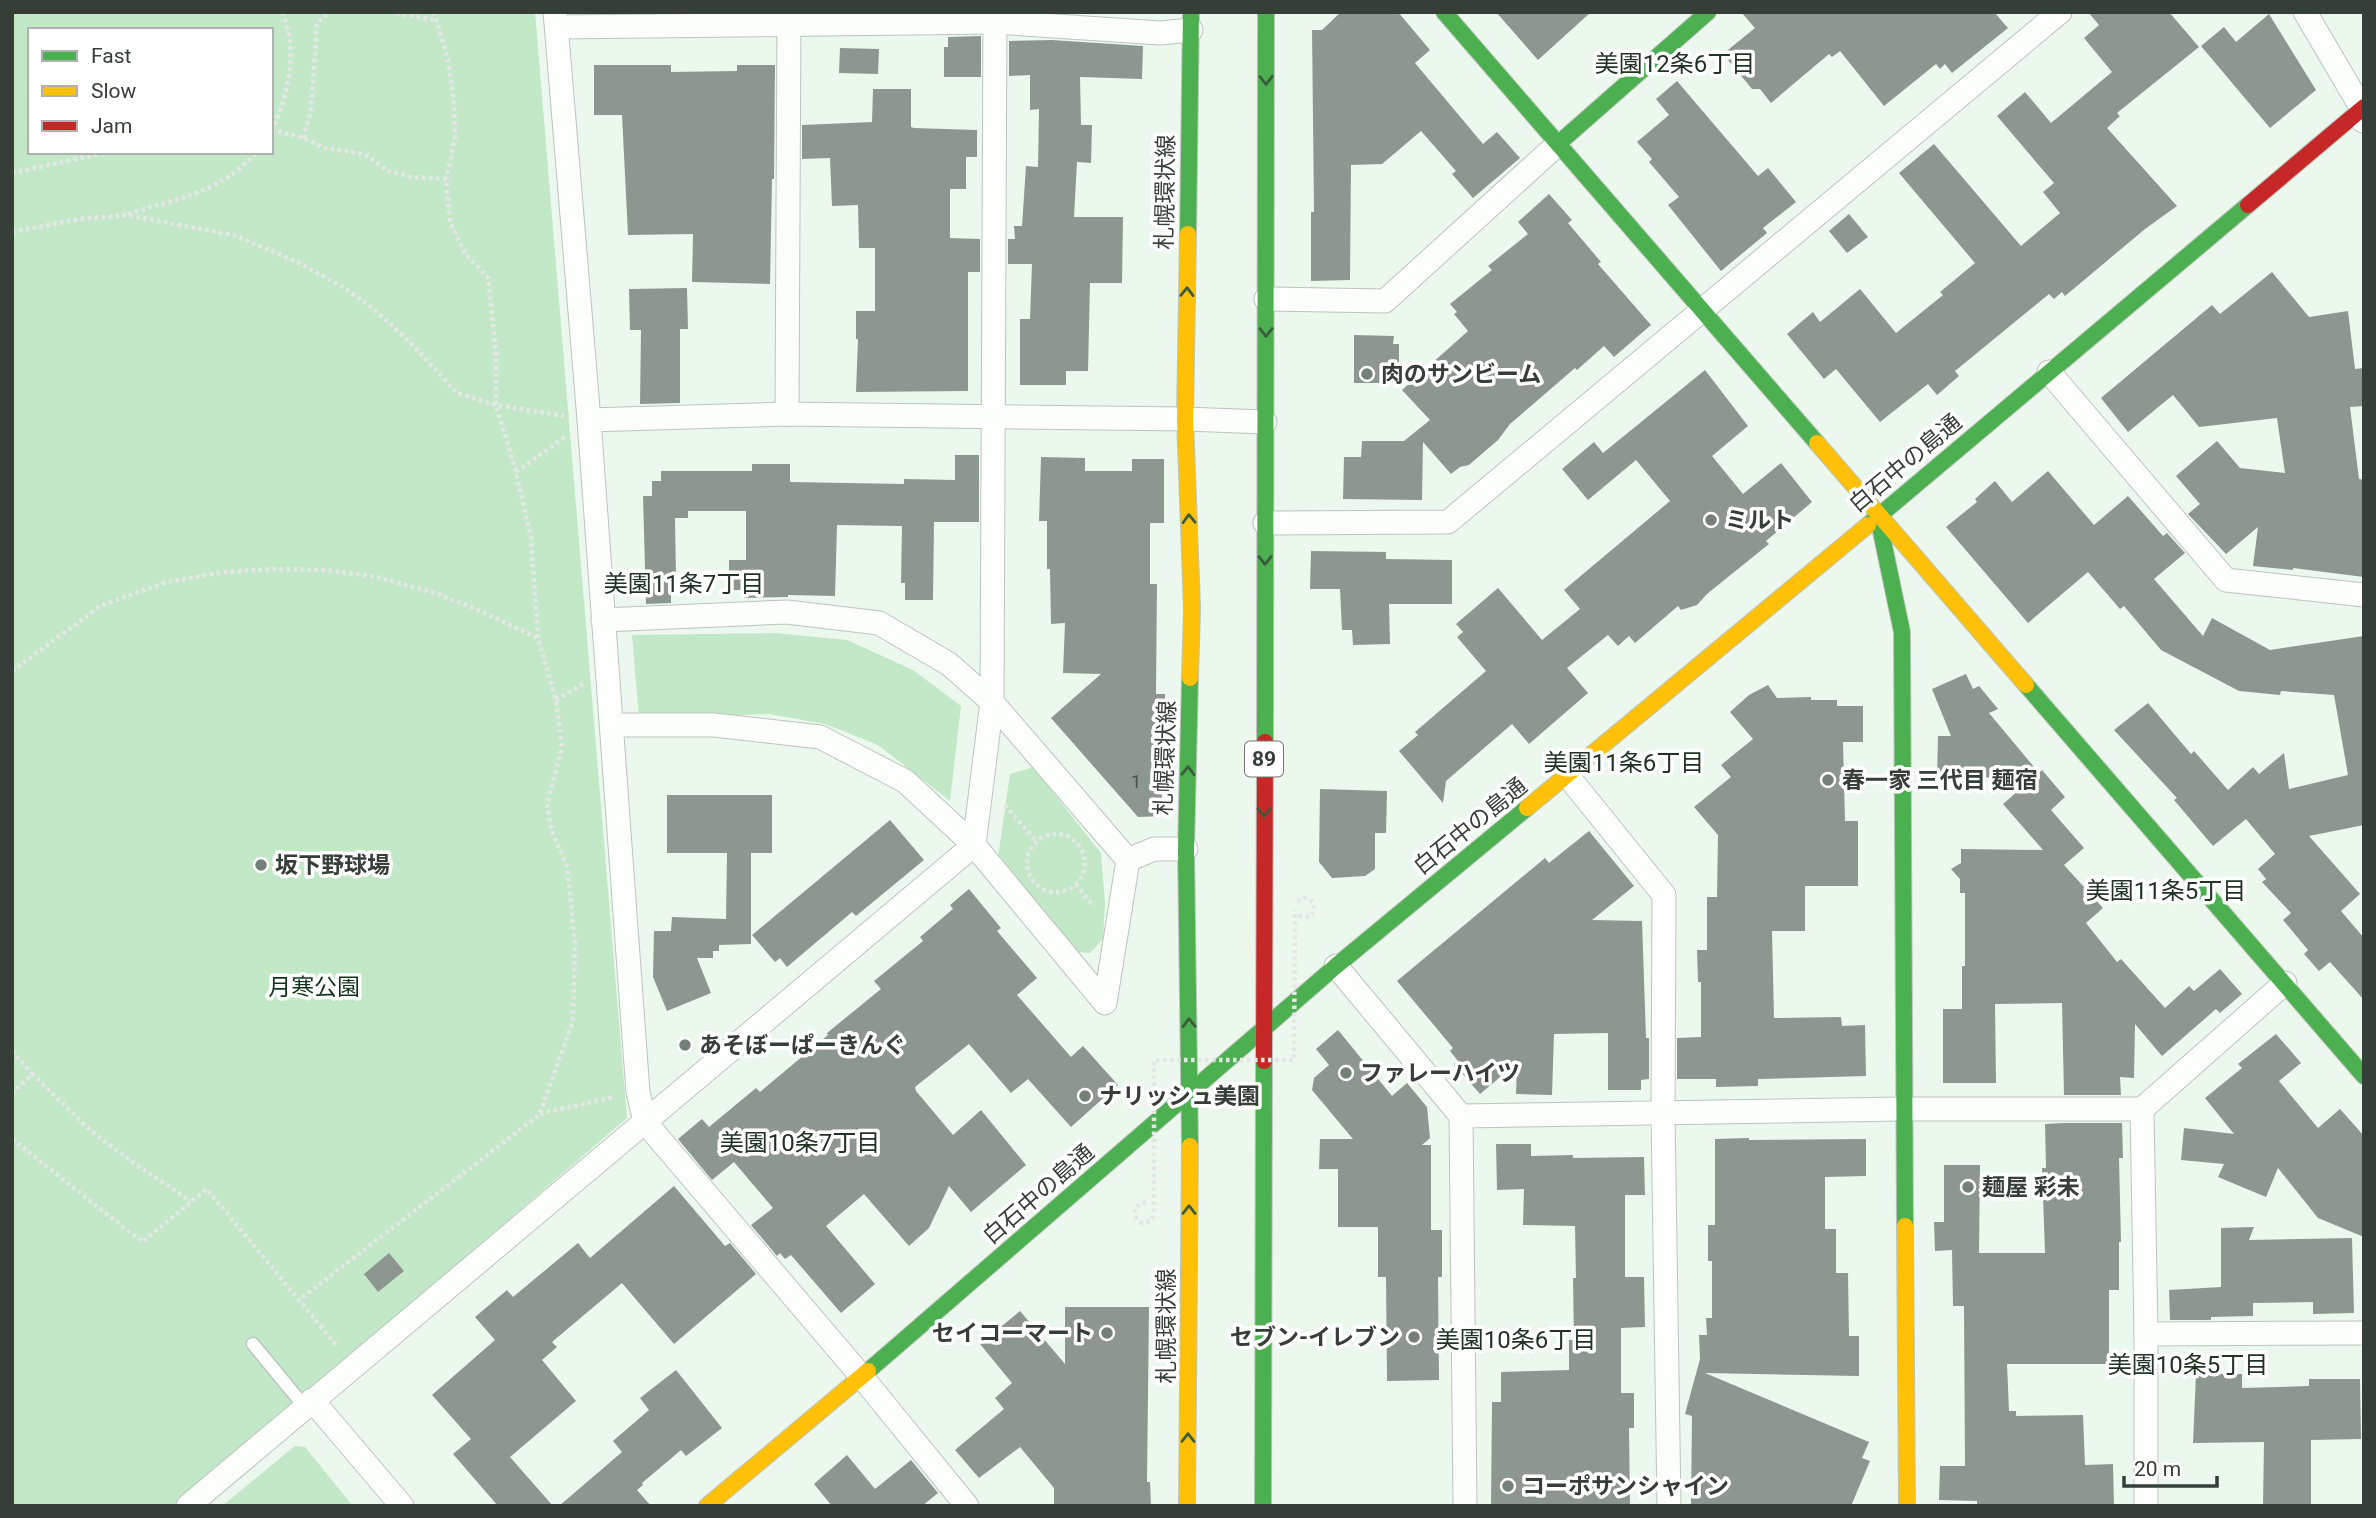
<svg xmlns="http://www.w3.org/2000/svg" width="2376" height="1518" font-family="Roboto,'Noto Sans JP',sans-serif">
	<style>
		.green { fill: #c2e8c8; fill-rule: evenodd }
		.building { fill: #8e978f }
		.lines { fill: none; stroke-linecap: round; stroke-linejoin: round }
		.lane-casing { stroke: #bcc5bd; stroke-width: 15 }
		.street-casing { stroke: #bcc5bd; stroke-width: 25 }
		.fast-casing { stroke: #bcc5bd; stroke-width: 18 }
		.slow-casing { stroke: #bcc5bd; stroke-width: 18 }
		.jam-casing { stroke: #bcc5bd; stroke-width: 18 }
		.path { stroke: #e4e7e4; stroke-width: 4.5; stroke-dasharray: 3.5 3.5; stroke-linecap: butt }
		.lane { stroke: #fcfefc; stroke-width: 12 }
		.street { stroke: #fcfefc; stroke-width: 23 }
		.fast { stroke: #4caf50; stroke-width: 16 }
		.slow { stroke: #ffc107; stroke-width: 16 }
		.jam { stroke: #c62828; stroke-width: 16 }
		.path-bridge { stroke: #e4e7e4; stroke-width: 4.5; stroke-dasharray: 3.5 3.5; stroke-linecap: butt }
		.oneway { stroke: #3b5b3d }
		.poi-dot { fill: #758077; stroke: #fff; stroke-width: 2.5 }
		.labels { text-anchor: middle; stroke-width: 7; stroke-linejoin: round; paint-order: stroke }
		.number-label { font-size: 19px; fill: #4b554d }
		.shield { fill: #fff; stroke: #727973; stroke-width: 2 }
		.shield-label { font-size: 21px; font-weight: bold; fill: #353f37 }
		.street-label { font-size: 23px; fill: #353f37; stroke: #fff }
		.poi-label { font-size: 23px; font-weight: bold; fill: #353f37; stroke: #fff; text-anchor: start }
		.park-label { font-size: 23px; fill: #11351a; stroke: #fff }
		.neighbourhood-label { font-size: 24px; fill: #213424; stroke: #fff }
	</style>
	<rect width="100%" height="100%" fill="#ecf8ed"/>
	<!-- green -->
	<g class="green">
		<path d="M12 12H535L627 1118 177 1506H12ZM30 30H271V152H30Z"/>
		<polygon points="776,633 847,640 913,670 961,706 950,801 878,745 825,724 769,714 639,718 632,635"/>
		<polygon points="1033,767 1101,853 1105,903 1103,939 1090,953 1076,952 998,857 1010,774"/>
		<polygon points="295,1446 305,1447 353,1506 222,1506"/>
	</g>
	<!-- building -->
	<g class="building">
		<polygon points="1341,12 1398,12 1430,50 1415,63 1483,144 1497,132 1520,158 1473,198 1452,174 1456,171 1421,131 1382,164 1351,165 1350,280 1311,281 1311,212 1314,212 1312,30 1322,30"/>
		<polygon points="1496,12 1591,12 1538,60"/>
		<polygon points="1741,12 1994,12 2008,28 1952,73 1945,64 1940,69 1936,64 1884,106 1840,51 1832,57 1829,54 1771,103 1760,89 1752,89 1723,54 1755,28"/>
		<polygon points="2088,12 2169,12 2199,47 2117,113 2120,116 2107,128 2177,206 2145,229 2065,296 2062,292 2054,299 2049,294 1955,371 1959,376 1937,395 1928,384 1880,422 1836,369 1824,379 1787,334 1813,312 1820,322 1860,289 1896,333 1943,295 1940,292 1975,263 1899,173 1934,144 2021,246 2060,213 2043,192 2054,183 1997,116 2025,92 2051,123 2112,72 2084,38 2099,25"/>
		<polygon points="2269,14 2316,90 2270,128 2201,46 2224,27 2236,42"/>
		<polygon points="981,36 981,77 944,77 944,47 948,47 948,37"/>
		<polygon points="1052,40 1143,46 1142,79 1080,77 1081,125 1092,125 1091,163 1077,162 1074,217 1123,217 1122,283 1090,283 1088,371 1066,371 1066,385 1020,385 1020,319 1030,319 1032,264 1008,264 1008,239 1015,239 1014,226 1022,226 1026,166 1038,167 1039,109 1030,110 1030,75 1009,76 1009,41"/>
		<polygon points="840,48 879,49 878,74 839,73"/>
		<polygon points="594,65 671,65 671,72 737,71 737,65 775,65 774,179 772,179 770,284 692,282 693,234 628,235 622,115 594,115"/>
		<polygon points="1677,81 1758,176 1768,168 1796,202 1763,228 1767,233 1721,271 1668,205 1679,197 1649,162 1652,159 1637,142 1669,115 1656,99"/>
		<polygon points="873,89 911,89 911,127 914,128 977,130 977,157 966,157 966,189 950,189 950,238 980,239 980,272 968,272 968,391 856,392 858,339 856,339 856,311 875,311 875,248 859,248 858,205 832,206 830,158 802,159 802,125 872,122"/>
		<polygon points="1549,194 1572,220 1568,223 1601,262 1598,264 1651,325 1614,357 1604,346 1577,370 1575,368 1510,424 1498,440 1469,465 1460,467 1451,474 1423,442 1422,500 1343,499 1344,457 1361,457 1362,441 1404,441 1430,420 1402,390 1468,331 1454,314 1457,312 1450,304 1492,270 1488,266 1528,234 1518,222"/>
		<polygon points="1849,214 1868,237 1847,253 1829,231"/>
		<polygon points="2272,272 2309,317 2348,311 2355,369 2364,368 2364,406 2350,407 2359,479 2364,480 2364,577 2293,568 2293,570 2253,566 2258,527 2226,554 2188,514 2200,504 2176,476 2217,441 2240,468 2285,473 2277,418 2199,427 2173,395 2128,432 2101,398 2212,305 2220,314"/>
		<polygon points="687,288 688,329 680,329 680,403 640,404 641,330 630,330 629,289"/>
		<polygon points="1354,335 1394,336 1393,344 1399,344 1399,383 1354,383"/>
		<polygon points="1705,370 1748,426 1712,456 1743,494 1781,463 1812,502 1766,541 1769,544 1707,594 1697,605 1681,610 1678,606 1635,643 1629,636 1618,646 1608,635 1567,668 1588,693 1529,744 1512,724 1446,781 1443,803 1399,751 1418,735 1415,732 1486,671 1457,637 1463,632 1456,624 1498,588 1542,640 1580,609 1564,590 1670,501 1636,460 1588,500 1562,469 1594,442 1603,453"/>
		<polygon points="955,455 979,455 979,522 934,522 933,600 905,600 905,583 901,583 902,526 837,525 835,596 788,595 788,597 744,598 744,590 729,590 729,560 746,560 746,511 688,511 688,518 675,518 676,578 671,578 671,603 646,604 643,496 652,496 652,481 661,481 661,471 752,471 752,464 790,464 790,482 904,484 904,479 955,480"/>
		<polygon points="1041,457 1085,458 1085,471 1132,471 1132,459 1164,459 1164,523 1150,523 1150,584 1157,584 1156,694 1165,694 1166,735 1161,735 1164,766 1160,766 1163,816 1138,817 1051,718 1101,674 1063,673 1065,623 1051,624 1050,569 1047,569 1047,521 1039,521"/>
		<polygon points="2048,471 2094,525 2128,496 2163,536 2167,533 2185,553 2154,579 2203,636 2212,618 2270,650 2364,636 2364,825 2309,836 2360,894 2341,911 2364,938 2364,1000 2330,962 2319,971 2304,954 2308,950 2283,920 2291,913 2262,882 2266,879 2258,869 2275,854 2246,819 2213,846 2174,800 2177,798 2114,730 2148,703 2191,754 2194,751 2228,790 2253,767 2259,774 2284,753 2289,789 2348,775 2334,695 2281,691 2280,695 2239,691 2161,650 2124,606 2120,609 2088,572 2028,623 1946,527 1977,502 1975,499 1995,481 2012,502"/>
		<polygon points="1311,551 1386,552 1386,559 1452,560 1452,604 1389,604 1390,644 1353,645 1352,630 1342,630 1340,589 1310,589"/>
		<polygon points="1966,674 1973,689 1979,686 1998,709 1989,713 2039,773 2042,770 2065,797 2051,810 2084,848 2064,865 2103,908 2086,923 2117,962 2121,959 2165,1008 2189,986 2194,991 2220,969 2242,994 2220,1013 2216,1009 2162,1056 2135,1024 2134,1078 2120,1077 2121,1095 2064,1095 2062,1003 1995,1004 1996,1083 1943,1083 1943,1009 1962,1009 1962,966 1965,966 1965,893 1960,893 1960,879 1951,869 1961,863 1961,849 2043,850 2003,804 2033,778 1937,777 1938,736 1951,736 1932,689"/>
		<polygon points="1768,685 1777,698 1811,697 1811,700 1837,700 1837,706 1863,706 1863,742 1843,742 1845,821 1858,821 1858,886 1805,886 1805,931 1772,931 1774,1018 1841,1017 1842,1026 1865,1025 1866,1076 1758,1079 1758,1086 1716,1087 1716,1079 1677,1079 1677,1038 1701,1037 1701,982 1698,982 1697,950 1707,950 1707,897 1717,897 1718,835 1694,807 1731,777 1721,765 1753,739 1730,712 1749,695"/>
		<polygon points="1320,789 1387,791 1386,833 1375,833 1375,869 1365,876 1332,878 1319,862"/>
		<polygon points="667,795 772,795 772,853 751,853 751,944 719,945 719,951 713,951 713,958 697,958 711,993 667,1011 653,977 654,931 671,931 672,917 726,919 727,853 667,853"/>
		<polygon points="890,820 924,860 856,916 852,912 787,967 780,958 775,962 752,935"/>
		<polygon points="1589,831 1634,886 1592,920 1642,921 1646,1038 1649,1038 1649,1079 1641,1080 1641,1090 1608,1090 1608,1033 1554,1034 1552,1095 1516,1094 1517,1063 1480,1094 1454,1064 1458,1061 1450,1051 1453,1048 1397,981 1545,858 1549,863"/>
		<polygon points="969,889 1001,928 997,931 1037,978 1017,995 1071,1057 1083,1046 1118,1085 1071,1127 1028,1079 1011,1093 969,1044 915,1087 916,1091 953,1135 981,1110 1026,1165 971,1212 949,1186 929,1228 909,1246 864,1194 826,1226 875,1284 841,1313 791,1255 785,1259 780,1253 777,1256 751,1225 773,1208 734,1162 712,1180 678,1139 702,1119 709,1127 756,1088 760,1092 828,1035 827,1033 881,989 874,981 923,941 920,937 953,909 950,905"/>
		<polygon points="1338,1030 1392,1096 1407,1083 1427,1107 1430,1138 1422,1145 1431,1145 1431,1230 1442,1230 1442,1277 1438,1277 1439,1380 1387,1381 1386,1277 1378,1277 1378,1227 1338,1227 1338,1169 1319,1169 1320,1139 1353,1139 1312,1090 1314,1078 1329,1065 1316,1049"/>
		<polygon points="2276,1034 2301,1063 2279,1081 2318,1128 2340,1109 2364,1136 2364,1237 2318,1218 2278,1168 2266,1197 2218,1177 2224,1164 2181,1160 2184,1128 2234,1134 2205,1098 2242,1068 2238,1064"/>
		<polygon points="2064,1123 2122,1123 2123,1158 2119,1158 2121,1242 2119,1242 2119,1290 2109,1290 2109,1364 2007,1364 2009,1411 2016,1411 2016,1416 2083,1415 2085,1465 2113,1464 2114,1506 1977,1506 1977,1501 1939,1500 1940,1466 1965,1466 1964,1306 1953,1306 1952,1250 1935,1251 1934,1222 1944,1222 1944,1165 1980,1165 1979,1253 2045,1253 2042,1168 2046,1168 2045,1124"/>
		<polygon points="1749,1138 1749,1140 1866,1139 1866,1176 1825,1177 1825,1229 1836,1229 1836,1273 1848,1273 1849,1336 1859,1336 1859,1376 1705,1373 1869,1442 1862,1458 1870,1461 1851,1506 1691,1506 1692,1416 1685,1414 1700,1359 1699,1335 1707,1335 1706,1318 1712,1318 1712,1261 1708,1261 1708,1225 1715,1225 1715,1139"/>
		<polygon points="1496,1144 1531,1144 1531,1156 1573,1155 1573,1158 1644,1157 1645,1195 1625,1195 1625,1277 1644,1277 1645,1327 1621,1328 1621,1393 1634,1393 1634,1428 1629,1428 1630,1506 1491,1506 1492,1402 1501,1402 1501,1372 1569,1370 1569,1340 1574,1340 1573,1278 1576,1278 1575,1226 1523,1225 1524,1189 1497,1190"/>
		<polygon points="674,1186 725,1246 730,1243 756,1274 674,1344 622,1283 552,1342 557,1347 542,1360 576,1401 510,1457 553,1506 498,1506 453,1454 471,1439 432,1395 495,1340 475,1317 507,1290 513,1297 578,1243 590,1258"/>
		<polygon points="2254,1227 2249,1240 2352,1238 2354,1313 2313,1314 2313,1302 2253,1303 2253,1316 2211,1317 2211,1320 2170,1320 2169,1290 2221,1287 2221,1228"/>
		<polygon points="389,1253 404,1271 378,1292 364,1274"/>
		<polygon points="1065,1307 1149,1307 1147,1482 1150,1482 1151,1506 1054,1506 1054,1488 1020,1447 979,1478 955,1450 1004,1409 995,1398 1012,1383 980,1344 1020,1311 1065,1364"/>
		<polygon points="676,1370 722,1428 686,1456 681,1450 642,1483 643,1485 637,1490 651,1506 559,1506 622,1452 613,1441 649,1410 640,1398"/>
		<polygon points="2196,1374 2242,1374 2242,1388 2309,1386 2309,1379 2360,1379 2361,1439 2311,1440 2311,1506 2263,1506 2264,1442 2193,1443"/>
		<polygon points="847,1455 875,1489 911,1460 938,1493 922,1506 832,1506 814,1484"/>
	</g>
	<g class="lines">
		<!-- lane casing -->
		<g class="lane-casing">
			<polyline id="lane" points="253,1344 304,1406"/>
		</g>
		<!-- street casing -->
		<g class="street-casing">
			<g id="street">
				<polyline points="555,12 589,420 638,1092 645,1122 862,1377 967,1506"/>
				<polyline points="2305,12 2362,109 2363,121"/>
				<polyline points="557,27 995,22 1160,33 1191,30"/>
				<polyline points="1266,299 1385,301 1559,143"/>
				<polyline points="2049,372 2226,580 2364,595"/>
				<polyline points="787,414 789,12"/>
				<polyline points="589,420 787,414 1185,419 1265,422"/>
				<polyline points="1265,523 1448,522 2060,12"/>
				<polyline points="603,620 787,612 879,623 949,664 992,702 1128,860 1154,849 1186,849"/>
				<polyline points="612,725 714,725 820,737 905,781 974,845 1105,1003 1128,860"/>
				<polyline points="1567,775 1664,895 1663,1114 1669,1506"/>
				<polyline points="1336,966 1461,1116 1465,1506"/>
				<polyline points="1461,1116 1903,1109 2142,1109"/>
				<polyline points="2146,1334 2364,1333"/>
				<polyline points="312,1400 402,1506"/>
				<polyline points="188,1506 974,845 992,702 995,12"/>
				<polyline points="2146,1506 2146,1334 2142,1109 2285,983"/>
			</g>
		</g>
		<!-- fast casing -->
		<g class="fast-casing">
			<g id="fast">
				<polyline points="1444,12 1817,443"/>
				<polyline points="1559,143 1708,12"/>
				<polyline points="1188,234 1191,12"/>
				<polyline points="1879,522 1902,632 1905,1226"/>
				<polyline points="1868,525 2248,205"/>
				<polyline points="2026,685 2364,1076"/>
				<polyline points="1265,742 1266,12"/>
				<polyline points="1190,1146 1186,849 1190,678"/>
				<polyline points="868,1371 1336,966 1527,808"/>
				<polyline points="1263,1506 1264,1061"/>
			</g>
		</g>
		<!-- slow casing -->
		<g class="slow-casing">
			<g id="slow">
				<polyline points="1188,234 1185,419 1192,608 1190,678"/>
				<polyline points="1817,443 2026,685"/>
				<polyline points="1527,808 1868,525"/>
				<polyline points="1905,1226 1907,1506"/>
				<polyline points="707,1506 868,1371"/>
				<polyline points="1187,1506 1190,1146"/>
			</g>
		</g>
		<!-- jam casing -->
		<g class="jam-casing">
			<g id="jam">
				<polyline points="2248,205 2364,107"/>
				<polyline points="1264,1061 1265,742"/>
			</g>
		</g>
		<!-- path -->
		<g class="path">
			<polyline points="389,12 435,20"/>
			<polyline points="434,12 448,60 454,101 455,140 446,179"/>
			<polyline points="271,130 303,138 325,148 365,154 388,171 411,177 446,179 450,222 465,253 488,278 496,352 496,405 564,416"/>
			<path d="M272 131C288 96 299 49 282 12"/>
			<polyline points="303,138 311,112 317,23 330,12"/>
			<polyline points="12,173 109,152"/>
			<path d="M128 214C178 198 220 193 257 152"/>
			<polyline points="12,232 79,219 126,215 233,235 296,261 346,289 375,310 410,342 457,393 496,405 516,472 531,538 538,638 556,700 562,747 547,805 552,832 567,866 575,942 573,1021 539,1115 299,1300"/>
			<polyline points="516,472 565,437"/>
			<polyline points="12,671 102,605 167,582 224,572 274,569 326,570 377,577 435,593 474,608 538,638"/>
			<polyline points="556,700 583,684"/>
			<polyline points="1005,805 1036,841"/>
			<circle cx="1056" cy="863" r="29"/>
			<polyline points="1076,884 1094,907"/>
			<polyline points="1297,901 1304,898 1310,899 1314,905 1314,912 1309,917 1298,916"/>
			<polyline points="12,1051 32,1074"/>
			<polyline points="12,1094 32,1074 91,1131 138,1166 191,1201"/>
			<polyline points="540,1114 613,1097"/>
			<polyline points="12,1139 142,1242 207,1189 337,1346"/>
			<polyline points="1146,1202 1140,1204 1135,1209 1135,1217 1142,1223 1151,1221 1154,1213"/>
		</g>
		<!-- lane -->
		<use href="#lane" class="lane"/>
		<!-- street -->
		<use href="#street" class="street"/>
		<!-- fast -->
		<use href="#fast" class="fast"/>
		<!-- slow -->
		<use href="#slow" class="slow"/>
		<!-- jam -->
		<use href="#jam" class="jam"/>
		<!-- path-bridge -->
		<polyline class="path-bridge" points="1154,1212 1154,1060 1294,1060 1295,910"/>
	</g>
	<!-- one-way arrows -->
	<defs><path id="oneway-chevron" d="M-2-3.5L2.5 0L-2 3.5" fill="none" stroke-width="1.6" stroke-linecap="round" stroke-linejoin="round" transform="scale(1.75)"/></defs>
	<g class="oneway">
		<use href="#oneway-chevron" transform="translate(1266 80) rotate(90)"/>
		<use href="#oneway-chevron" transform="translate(1187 292) rotate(-89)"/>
		<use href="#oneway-chevron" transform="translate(1266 332) rotate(90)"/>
		<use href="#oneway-chevron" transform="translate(1189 519) rotate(-92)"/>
		<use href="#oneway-chevron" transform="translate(1265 560) rotate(90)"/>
		<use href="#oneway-chevron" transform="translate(1188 771) rotate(-88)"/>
		<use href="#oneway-chevron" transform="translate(1264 812) rotate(90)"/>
		<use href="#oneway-chevron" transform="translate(1189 1023) rotate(-91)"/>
		<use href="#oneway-chevron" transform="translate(1189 1210) rotate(-90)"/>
		<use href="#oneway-chevron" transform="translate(1188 1438) rotate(-90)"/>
	</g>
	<!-- markers -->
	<g class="poi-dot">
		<circle cx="1367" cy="374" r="7"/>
		<circle cx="1711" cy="520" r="7"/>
		<circle cx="1828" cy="780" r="7"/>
		<circle cx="261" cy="865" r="7"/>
		<circle cx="685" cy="1045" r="7"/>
		<circle cx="1346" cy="1073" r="7"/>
		<circle cx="1085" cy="1096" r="7"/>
		<circle cx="1968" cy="1187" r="7"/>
		<circle cx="1107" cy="1333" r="7"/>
		<circle cx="1414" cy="1337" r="7"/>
		<circle cx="1508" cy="1486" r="7"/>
	</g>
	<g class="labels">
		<!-- number labels -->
		<g class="number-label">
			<text x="1136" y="788">1</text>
		</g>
		<!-- shield labels -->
		<rect class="shield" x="1245" y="741.5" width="38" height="35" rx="5"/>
		<g class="shield-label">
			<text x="1264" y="766">89</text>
		</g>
		<!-- street labels -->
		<g class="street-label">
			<text transform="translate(1165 192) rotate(-89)" y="8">札幌環状線</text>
			<text transform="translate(1905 463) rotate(-40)" y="8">白石中の島通</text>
			<text transform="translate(1165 758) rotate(-88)" y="8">札幌環状線</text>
			<text transform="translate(1470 826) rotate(-39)" y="8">白石中の島通</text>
			<text transform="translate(1038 1194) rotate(-41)" y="8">白石中の島通</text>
			<text transform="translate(1166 1326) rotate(-90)" y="8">札幌環状線</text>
		</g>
		<!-- poi labels -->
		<g class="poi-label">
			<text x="1381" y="382">肉のサンビーム</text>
			<text x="1725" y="528">ミルト</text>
			<text x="1842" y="788">春一家 三代目 麺宿</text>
			<text x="275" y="873">坂下野球場</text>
			<text x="699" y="1053">あそぼーぱーきんぐ</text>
			<text x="1360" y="1081">ファレーハイツ</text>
			<text x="1099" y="1104">ナリッシュ美園</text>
			<text x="1982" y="1195">麺屋 彩未</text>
			<text x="1093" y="1341" text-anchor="end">セイコーマート</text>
			<text x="1400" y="1345" text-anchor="end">セブン-イレブン</text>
			<text x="1522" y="1494">コーポサンシャイン</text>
		</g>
		<!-- park labels -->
		<g class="park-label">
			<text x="314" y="995">月寒公園</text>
		</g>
		<!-- neighbourhood labels -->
		<g class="neighbourhood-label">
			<text x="1675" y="72">美園12条6丁目</text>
			<text x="684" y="592">美園11条7丁目</text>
			<text x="1624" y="771">美園11条6丁目</text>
			<text x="2166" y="899">美園11条5丁目</text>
			<text x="800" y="1151">美園10条7丁目</text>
			<text x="1516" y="1348">美園10条6丁目</text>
			<text x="2188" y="1373">美園10条5丁目</text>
		</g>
	</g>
	<!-- border -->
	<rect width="2376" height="1518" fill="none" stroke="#353f37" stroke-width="28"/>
	<!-- legend -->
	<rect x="28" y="28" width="245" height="126" fill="#ffffff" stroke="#aeb2af" stroke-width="2"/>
	<rect x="42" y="51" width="35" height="10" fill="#4caf50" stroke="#aeb2af" stroke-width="2"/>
	<text x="91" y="63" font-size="21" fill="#353f37">Fast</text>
	<rect x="42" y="86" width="35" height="10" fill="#ffc107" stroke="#aeb2af" stroke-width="2"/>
	<text x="91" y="98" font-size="21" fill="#353f37">Slow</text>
	<rect x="42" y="121" width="35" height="10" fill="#c62828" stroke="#aeb2af" stroke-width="2"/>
	<text x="91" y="133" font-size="21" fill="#353f37">Jam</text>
	<!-- scale -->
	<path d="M2124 1476v10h93v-10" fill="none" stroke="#353f37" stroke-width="3.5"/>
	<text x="2134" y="1476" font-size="21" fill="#353f37" stroke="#ffffff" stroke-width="5" paint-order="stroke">20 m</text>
</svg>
